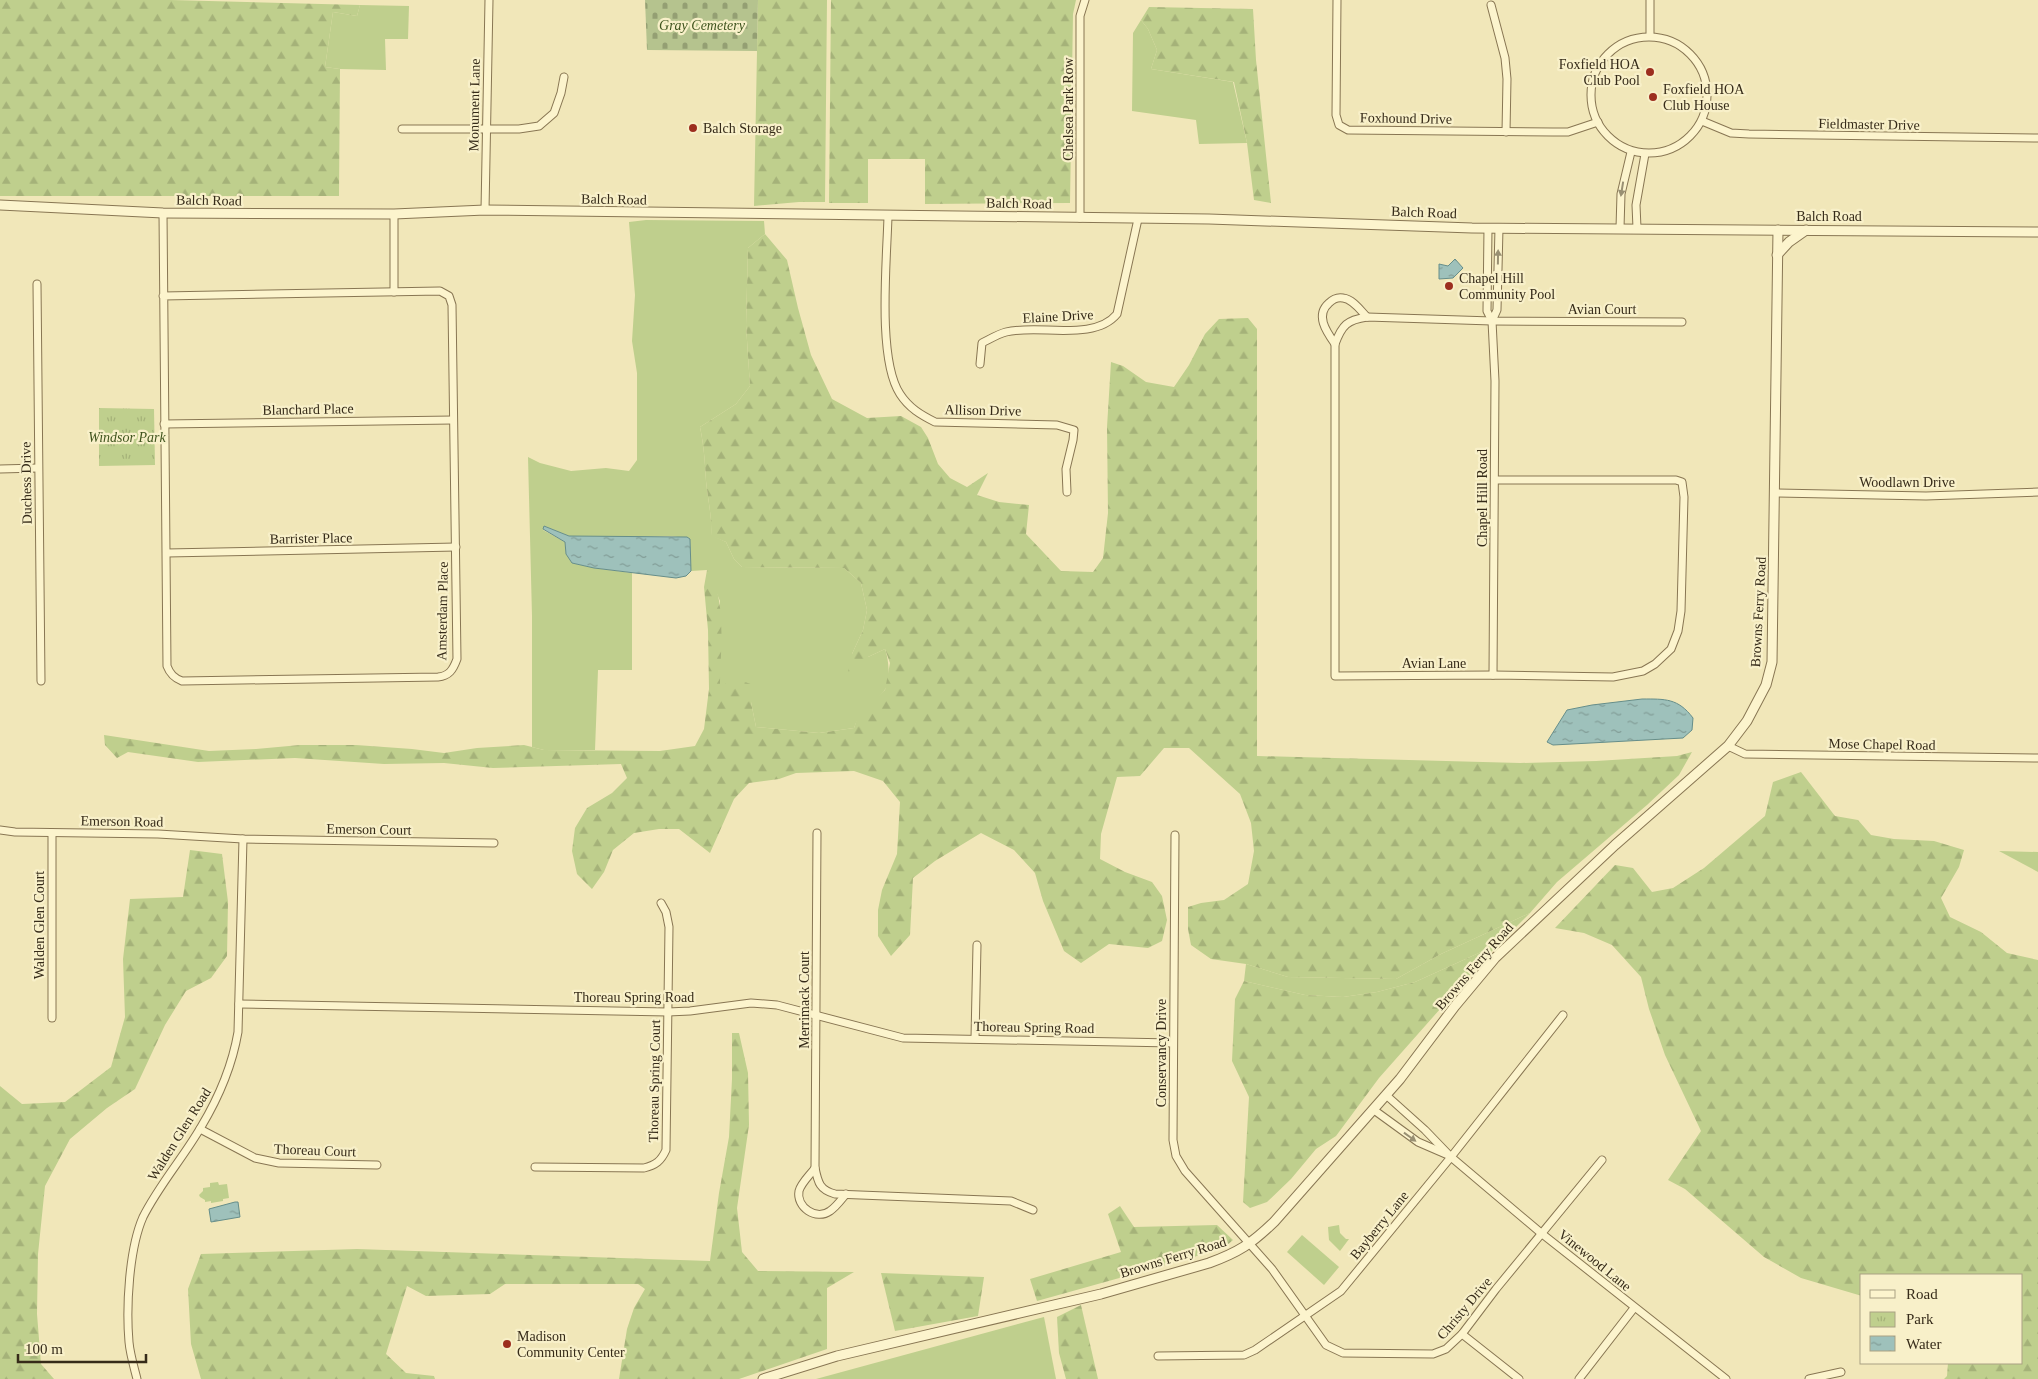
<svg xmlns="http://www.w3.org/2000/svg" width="2038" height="1379" font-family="'Times New Roman',serif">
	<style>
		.green { fill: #bfcf8d }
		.forest { fill: url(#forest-firs) }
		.cemetery { fill: url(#cemetery-stones) }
		.park { fill: url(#park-tufts) }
		.water { fill: url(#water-ripples); stroke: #668e8a }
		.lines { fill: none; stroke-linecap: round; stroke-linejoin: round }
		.minor-casing { stroke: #887653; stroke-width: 9 }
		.tertiary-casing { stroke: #887653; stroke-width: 11 }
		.minor { stroke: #fcf4cd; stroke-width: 7 }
		.tertiary { stroke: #fcf4cd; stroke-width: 9 }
		.oneway { fill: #999073 }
		.poi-dot { fill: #9c2e1e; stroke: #f8f0c9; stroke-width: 2 }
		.labels { text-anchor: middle; stroke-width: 4.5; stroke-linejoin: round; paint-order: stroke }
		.park-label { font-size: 14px; font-style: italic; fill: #3f541e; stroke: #f8f0c9 }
		.poi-label { font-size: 14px; fill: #362b19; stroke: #f8f0c9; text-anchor: start }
		.street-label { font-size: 14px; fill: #362b19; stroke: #f8f0c9 }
	</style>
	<defs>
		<pattern id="forest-firs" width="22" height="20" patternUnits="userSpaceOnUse" patternTransform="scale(1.25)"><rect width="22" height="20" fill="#bfcf8d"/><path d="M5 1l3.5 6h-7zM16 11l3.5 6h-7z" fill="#a5b279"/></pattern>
		<pattern id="cemetery-stones" width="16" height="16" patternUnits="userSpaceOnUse" patternTransform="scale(1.25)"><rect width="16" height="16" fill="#b5c38e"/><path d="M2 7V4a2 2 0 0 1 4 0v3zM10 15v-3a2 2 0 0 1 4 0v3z" fill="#949f73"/></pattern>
		<pattern id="park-tufts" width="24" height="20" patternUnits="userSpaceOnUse" patternTransform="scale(1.25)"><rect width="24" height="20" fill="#bfcf8d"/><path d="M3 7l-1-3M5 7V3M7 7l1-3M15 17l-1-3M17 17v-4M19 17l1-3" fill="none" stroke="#a5b279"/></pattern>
		<pattern id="water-ripples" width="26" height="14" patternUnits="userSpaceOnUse" patternTransform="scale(1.25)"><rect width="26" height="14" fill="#9ec1bb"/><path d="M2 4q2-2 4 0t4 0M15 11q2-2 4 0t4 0" fill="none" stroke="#829d97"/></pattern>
	</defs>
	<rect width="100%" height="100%" fill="#f1e7b9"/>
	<!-- green -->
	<g class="green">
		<polygon points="360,5 409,6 408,39 385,39 386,70 340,69 325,67 333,12 357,16"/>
		<polygon points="1141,20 1148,29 1157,50 1151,69 1233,82 1247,143 1199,144 1196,120 1132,111 1133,33"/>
		<path d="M646 220 764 221 765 234 748 248 746 325 750 386 736 404 700 427C704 446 705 463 706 481 708 501 712 515 711 535L726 542 734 559 742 567 844 568 861 583 867 610 863 630 852 654 868 657 885 649C889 660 891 682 884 691 870 707 863 705 854 728L819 733 756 727 751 702 720 687V601L707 570 691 571 690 539 672 536 621 537 569 536 544 526 543 530 565 542 566 554 572 563 594 568 632 573V670H598L595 750H544L532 747V616L528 457 540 463 571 471 606 468 629 471 637 460V373L632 341 635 295 629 222Z"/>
		<polygon points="1999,851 2038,852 2038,872"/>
		<polygon points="1530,913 1487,956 1481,952 1415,982 1377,992 1343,997 1305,995 1244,981 1246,964 1288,977 1396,979 1441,954"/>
		<polygon points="218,1182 219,1185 227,1184 229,1198 223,1199 223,1201 211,1203 211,1201 205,1202 205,1200 200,1197 199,1195 203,1191 203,1188 210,1187 210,1183"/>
		<polygon points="1339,1225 1340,1233 1346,1239 1349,1239 1340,1251 1329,1240 1328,1227"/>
		<polygon points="1302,1235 1339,1267 1324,1285 1287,1252"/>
		<polygon points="1044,1317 1056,1379 816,1379"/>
	</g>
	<!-- forest -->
	<g class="forest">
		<polygon points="0,0 171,0 360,5 357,16 333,12 325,67 340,69 339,196 0,196"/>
		<polygon points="758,0 827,0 825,202 799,202 754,206"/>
		<polygon points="831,0 1076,0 1073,14 1070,203 925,204 925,159 868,159 868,203 829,203"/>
		<polygon points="1149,7 1253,9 1256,60 1271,203 1254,200 1247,143 1234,82 1151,69 1157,50 1148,29 1141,20"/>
		<path d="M765 234 787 260 798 308 811 355 832 399 867 418 901 416 921 427 928 438 938 464 950 478 967 487 988 473 977 495 999 502 1029 505 1026 534 1061 571 1093 572 1103 558 1108 513 1107 427 1111 362 1123 366 1146 382 1174 387 1189 365 1205 334 1219 319 1248 318 1257 329V756L1520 763 1596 761 1677 756 1692 752 1679 775 1647 805 1557 882 1530 913 1441 954 1396 979 1288 977 1246 964 1211 959 1191 945 1188 929V907L1201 903 1224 900 1248 884 1254 851 1251 823 1240 794 1189 748H1164L1140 776 1117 777 1101 834 1100 859 1125 872 1152 882 1162 896 1167 920 1162 941 1148 948 1109 944 1081 963 1064 951 1043 901 1035 873 1014 850 981 833 935 861 913 878 910 935 891 956 878 936V910L882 890 897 854 900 802 883 781 854 771 796 773 779 779 749 783 734 799 710 853 679 829H659L634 833 613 850 604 872 592 889 577 874 572 851 575 828 587 808 612 793 627 778 621 764 493 768 444 763 384 764 295 758 198 762 128 752 117 758 105 745 104 735 209 751 256 749 300 745H356L412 749 444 753 477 748 524 745 544 750 660 751 695 746 704 729 709 689 708 630 704 587 707 570C728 597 720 652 720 686L737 679 756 686 751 702 756 727 819 733 854 728 859 713 885 690 890 663 885 649 868 657 862 674 847 676 852 654 863 630 867 610 861 583 844 568 742 567 734 559 726 542 711 536C712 515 708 501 706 481 705 463 704 446 700 427L736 404 750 386 746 325 748 248Z"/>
		<polygon points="1801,772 1835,816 1858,820 1871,835 1894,839 1934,841 1964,850 1959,867 1941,898 1950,917 1981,932 2007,953 2038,960 2038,1379 1944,1379 1947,1376 1948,1363 2022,1363 2022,1275 1862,1275 1862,1296 1801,1278 1764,1257 1685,1189 1668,1180 1701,1131 1665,1055 1649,1009 1641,977 1612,945 1584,933 1555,928 1615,865 1633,868 1652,892 1673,888 1704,868 1765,816 1773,782"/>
		<polygon points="190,850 222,854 228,902 227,956 211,978 186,991 165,1025 135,1089 107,1108 70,1139 45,1186 38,1254 37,1314 41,1364 54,1379 0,1379 0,1086 22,1104 65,1102 111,1067 125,1017 123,959 130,899 183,897"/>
		<polygon points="1481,952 1487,956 1379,1078 1336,1136 1316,1149 1291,1179 1267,1202 1250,1208 1243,1202 1249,1097 1232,1061 1235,999 1244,981 1305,995 1343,997 1377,992 1415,982"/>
		<polygon points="732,1033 739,1033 748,1073 749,1125 737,1208 742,1252 758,1271 854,1272 827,1288 827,1349 739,1379 619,1379 627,1329 634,1308 645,1289 638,1284 505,1284 490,1294 426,1296 407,1286 386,1354 406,1373 434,1376 435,1379 201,1379 191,1344 188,1289 201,1254 357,1249 710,1261 719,1193 729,1137 732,1079"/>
		<polygon points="1120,1206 1134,1227 1217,1225 1233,1240 1226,1246 1191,1258 1037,1301 1030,1279 1121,1252 1108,1214"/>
		<polygon points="881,1273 984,1277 978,1316 895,1331"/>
		<polygon points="1081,1305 1098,1379 1066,1379 1059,1353 1057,1317"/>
	</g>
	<!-- cemetery -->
	<polygon class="cemetery" points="645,0 758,0 757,51 647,50"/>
	<!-- park -->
	<polygon class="park" points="99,408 154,409 155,465 99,466"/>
	<!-- water -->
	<g class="water">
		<polygon points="1455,259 1463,268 1453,278 1439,279 1439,264 1448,266"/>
		<polygon points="544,526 569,536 687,537 690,539 691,571 686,576 676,578 594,568 572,563 566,554 565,542 543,529"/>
		<path d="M1642 699C1665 699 1678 698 1693 718L1692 730 1683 738 1572 744 1553 745 1547 742 1567 710 1592 705Z"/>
		<polygon points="235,1202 238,1202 240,1217 211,1222 209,1209"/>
	</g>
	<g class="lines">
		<!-- minor casing -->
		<g class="minor-casing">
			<g id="minor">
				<polyline points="1337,0 1336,115 1339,125 1348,130 1553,132 1568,132 1598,122"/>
				<polyline points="1491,5 1505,58 1507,79 1506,132"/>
				<polyline points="1650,35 1650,0"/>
				<circle cx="1649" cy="95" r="58"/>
				<polyline points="1702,121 1731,133 1749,134 2038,138"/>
				<polyline points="402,129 519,129 539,126 554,113 561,93 564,77"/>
				<polyline points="485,210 489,0"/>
				<polyline points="394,214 394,292"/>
				<path d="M888 216C887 259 877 359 900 394 909 408 921 415 935 422L1057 425 1074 430 1073 440 1066 469 1067 492"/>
				<polyline points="1080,218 1080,16 1085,0"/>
				<polyline points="1488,228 1487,311 1492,321 1495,381 1493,675"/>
				<polyline points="1620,228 1621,194 1631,152"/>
				<polyline points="1637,228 1636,205 1645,154"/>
				<polyline points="37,284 41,681"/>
				<path d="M163 296 440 291 449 296 452 305 457 659C453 670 449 676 438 677L182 681C174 678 170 674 167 666 167 515 163 364 163 213"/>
				<polyline points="1492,321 1497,310 1499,228"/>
				<path d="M1335 344C1326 331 1315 315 1329 303 1333 299 1338 297 1343 298 1353 299 1361 311 1367 317"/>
				<path d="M980 364 982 343C990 339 998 334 1006 332 1039 324 1094 342 1117 314L1138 219"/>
				<polyline points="164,424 453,420"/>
				<polyline points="0,469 38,468"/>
				<path d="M1495 480H1676L1682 482 1684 497 1681 611 1678 631 1671 649 1655 664 1643 671 1613 677 1493 675 1335 676V344C1342 325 1347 320 1367 317L1492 321 1682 322"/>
				<polyline points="1775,493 1926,496 2038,492"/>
				<polyline points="167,553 456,547"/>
				<polyline points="1728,746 1745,754 2038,758"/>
				<polyline points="0,830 15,832 158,834 243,839 494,843"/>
				<path d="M817 833 815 1168C818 1183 820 1190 835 1194L1011 1201 1033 1210"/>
				<polyline points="1175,835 1173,1140 1176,1156 1185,1171 1272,1269 1326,1345 1343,1353 1433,1354 1446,1349 1462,1334 1496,1289 1602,1160"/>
				<polyline points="239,1004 668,1012 690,1011 751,1003 777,1005 903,1038 1173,1043"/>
				<polyline points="52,1018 52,833"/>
				<polyline points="975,1038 977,945"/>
				<polyline points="1386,1095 1425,1130 1451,1157 1541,1233 1726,1379"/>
				<polyline points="1374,1110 1418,1142 1448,1155"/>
				<polyline points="200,1129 255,1158 279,1163 377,1165"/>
				<path d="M535 1167 644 1168C656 1165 661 1161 666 1150L669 927 666 912 661 903"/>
				<path d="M815 1168C810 1175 801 1183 799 1191 796 1207 816 1221 830 1211 836 1207 841 1200 846 1194"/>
				<polyline points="1462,1334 1519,1379"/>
				<polyline points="1158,1356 1244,1355 1255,1350 1341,1291 1451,1157 1563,1015"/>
				<path d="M137 1379C134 1367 130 1354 129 1342 126 1307 129 1249 143 1217 159 1185 183 1158 201 1127 219 1097 232 1067 238 1032L243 839"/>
				<polyline points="1579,1379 1634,1308"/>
				<polyline points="1809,1379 1841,1372"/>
			</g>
		</g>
		<!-- tertiary casing -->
		<g class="tertiary-casing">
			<g id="tertiary">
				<polyline points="0,205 163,213 394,214 485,210 1209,219 1472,228 2038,232"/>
				<polyline points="1777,255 1789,242 1806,230"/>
				<path d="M763 1379 837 1356 1101 1294 1209 1263C1239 1252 1251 1244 1274 1222L1400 1079 1455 1006 1495 958 1615 845 1728 746 1747 721 1766 685 1772 662 1778 230"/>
			</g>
		</g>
		<!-- minor -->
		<use href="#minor" class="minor"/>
		<!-- tertiary -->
		<use href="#tertiary" class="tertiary"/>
	</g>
	<!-- one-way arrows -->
	<defs><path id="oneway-solid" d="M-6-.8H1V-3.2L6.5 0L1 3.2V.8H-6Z" transform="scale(1.25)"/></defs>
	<g class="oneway">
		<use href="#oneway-solid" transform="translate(1622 189) rotate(99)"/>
		<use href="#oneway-solid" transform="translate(1498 257) rotate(-89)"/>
		<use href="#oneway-solid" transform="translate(1410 1137) rotate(36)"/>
	</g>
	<!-- markers -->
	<g class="poi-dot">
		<circle cx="1650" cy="72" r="5"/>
		<circle cx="1653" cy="97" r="5"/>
		<circle cx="693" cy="128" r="5"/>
		<circle cx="1449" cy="286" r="5"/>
		<circle cx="507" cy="1344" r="5"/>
	</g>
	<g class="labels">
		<!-- park labels -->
		<g class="park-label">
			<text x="702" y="30">Gray Cemetery</text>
			<text x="127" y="442">Windsor Park</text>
		</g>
		<!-- poi labels -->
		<g class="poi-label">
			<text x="1640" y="69" text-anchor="end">Foxfield HOA<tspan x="1640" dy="16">Club Pool</tspan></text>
			<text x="1663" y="94">Foxfield HOA<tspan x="1663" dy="16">Club House</tspan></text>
			<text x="703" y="133">Balch Storage</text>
			<text x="1459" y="283">Chapel Hill<tspan x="1459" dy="16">Community Pool</tspan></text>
			<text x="517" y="1341">Madison<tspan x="517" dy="16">Community Center</tspan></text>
		</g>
		<!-- street labels -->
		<g class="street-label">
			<text transform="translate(474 105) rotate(-89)" y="5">Monument Lane</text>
			<text transform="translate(1068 109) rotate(-90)" y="5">Chelsea Park Row</text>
			<text transform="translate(1406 118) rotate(1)" y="5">Foxhound Drive</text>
			<text transform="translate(1869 124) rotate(1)" y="5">Fieldmaster Drive</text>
			<text transform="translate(614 199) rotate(1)" y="5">Balch Road</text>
			<text transform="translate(209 200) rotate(1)" y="5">Balch Road</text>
			<text transform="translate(1019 203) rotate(1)" y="5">Balch Road</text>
			<text transform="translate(1424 212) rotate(2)" y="5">Balch Road</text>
			<text x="1829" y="221">Balch Road</text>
			<text x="1602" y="314">Avian Court</text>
			<text transform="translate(1058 316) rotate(-3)" y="5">Elaine Drive</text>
			<text transform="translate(308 409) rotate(-1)" y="5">Blanchard Place</text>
			<text transform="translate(983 410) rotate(1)" y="5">Allison Drive</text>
			<text x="1907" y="487">Woodlawn Drive</text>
			<text transform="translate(26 483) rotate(-91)" y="5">Duchess Drive</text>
			<text transform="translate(1482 498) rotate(-90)" y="5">Chapel Hill Road</text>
			<text transform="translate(311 538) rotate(-1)" y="5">Barrister Place</text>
			<text transform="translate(442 611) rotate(-89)" y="5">Amsterdam Place</text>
			<text transform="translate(1758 612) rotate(-87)" y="5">Browns Ferry Road</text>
			<text x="1434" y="668">Avian Lane</text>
			<text transform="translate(1882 744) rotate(1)" y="5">Mose Chapel Road</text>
			<text transform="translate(122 821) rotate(1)" y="5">Emerson Road</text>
			<text transform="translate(369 829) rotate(1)" y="5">Emerson Court</text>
			<text transform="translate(39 925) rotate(-90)" y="5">Walden Glen Court</text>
			<text transform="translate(1474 966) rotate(-49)" y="5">Browns Ferry Road</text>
			<text x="634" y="1002">Thoreau Spring Road</text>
			<text transform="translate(804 1000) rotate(-90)" y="5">Merrimack Court</text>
			<text transform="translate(1034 1027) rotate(1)" y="5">Thoreau Spring Road</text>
			<text transform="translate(1161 1053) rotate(-90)" y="5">Conservancy Drive</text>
			<text transform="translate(654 1081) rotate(-89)" y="5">Thoreau Spring Court</text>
			<text transform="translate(179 1134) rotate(-58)" y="5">Walden Glen Road</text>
			<text transform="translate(315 1150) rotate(2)" y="5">Thoreau Court</text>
			<text transform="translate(1379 1225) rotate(-51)" y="5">Bayberry Lane</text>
			<text transform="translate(1173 1257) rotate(-17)" y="5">Browns Ferry Road</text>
			<text transform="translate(1595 1260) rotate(39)" y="5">Vinewood Lane</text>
			<text transform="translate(1464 1308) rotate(-50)" y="5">Christy Drive</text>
		</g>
	</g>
	<!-- legend -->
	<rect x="1860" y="1274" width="162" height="90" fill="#f8f0c9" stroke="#aaa183"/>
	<rect x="1870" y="1290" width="25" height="8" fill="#fcf4cd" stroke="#aaa183"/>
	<text x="1906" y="1299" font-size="15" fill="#362b19">Road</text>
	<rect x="1870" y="1312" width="25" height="15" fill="url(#park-tufts)" stroke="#aaa183"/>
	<text x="1906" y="1324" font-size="15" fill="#362b19">Park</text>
	<rect x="1870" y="1336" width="25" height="15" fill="url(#water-ripples)" stroke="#aaa183"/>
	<text x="1906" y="1349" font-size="15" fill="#362b19">Water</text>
	<!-- scale -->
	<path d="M18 1354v8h128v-8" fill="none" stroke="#362b19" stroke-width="2.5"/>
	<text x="25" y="1354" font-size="15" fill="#362b19" stroke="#f8f0c9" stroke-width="4" paint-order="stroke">100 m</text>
</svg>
